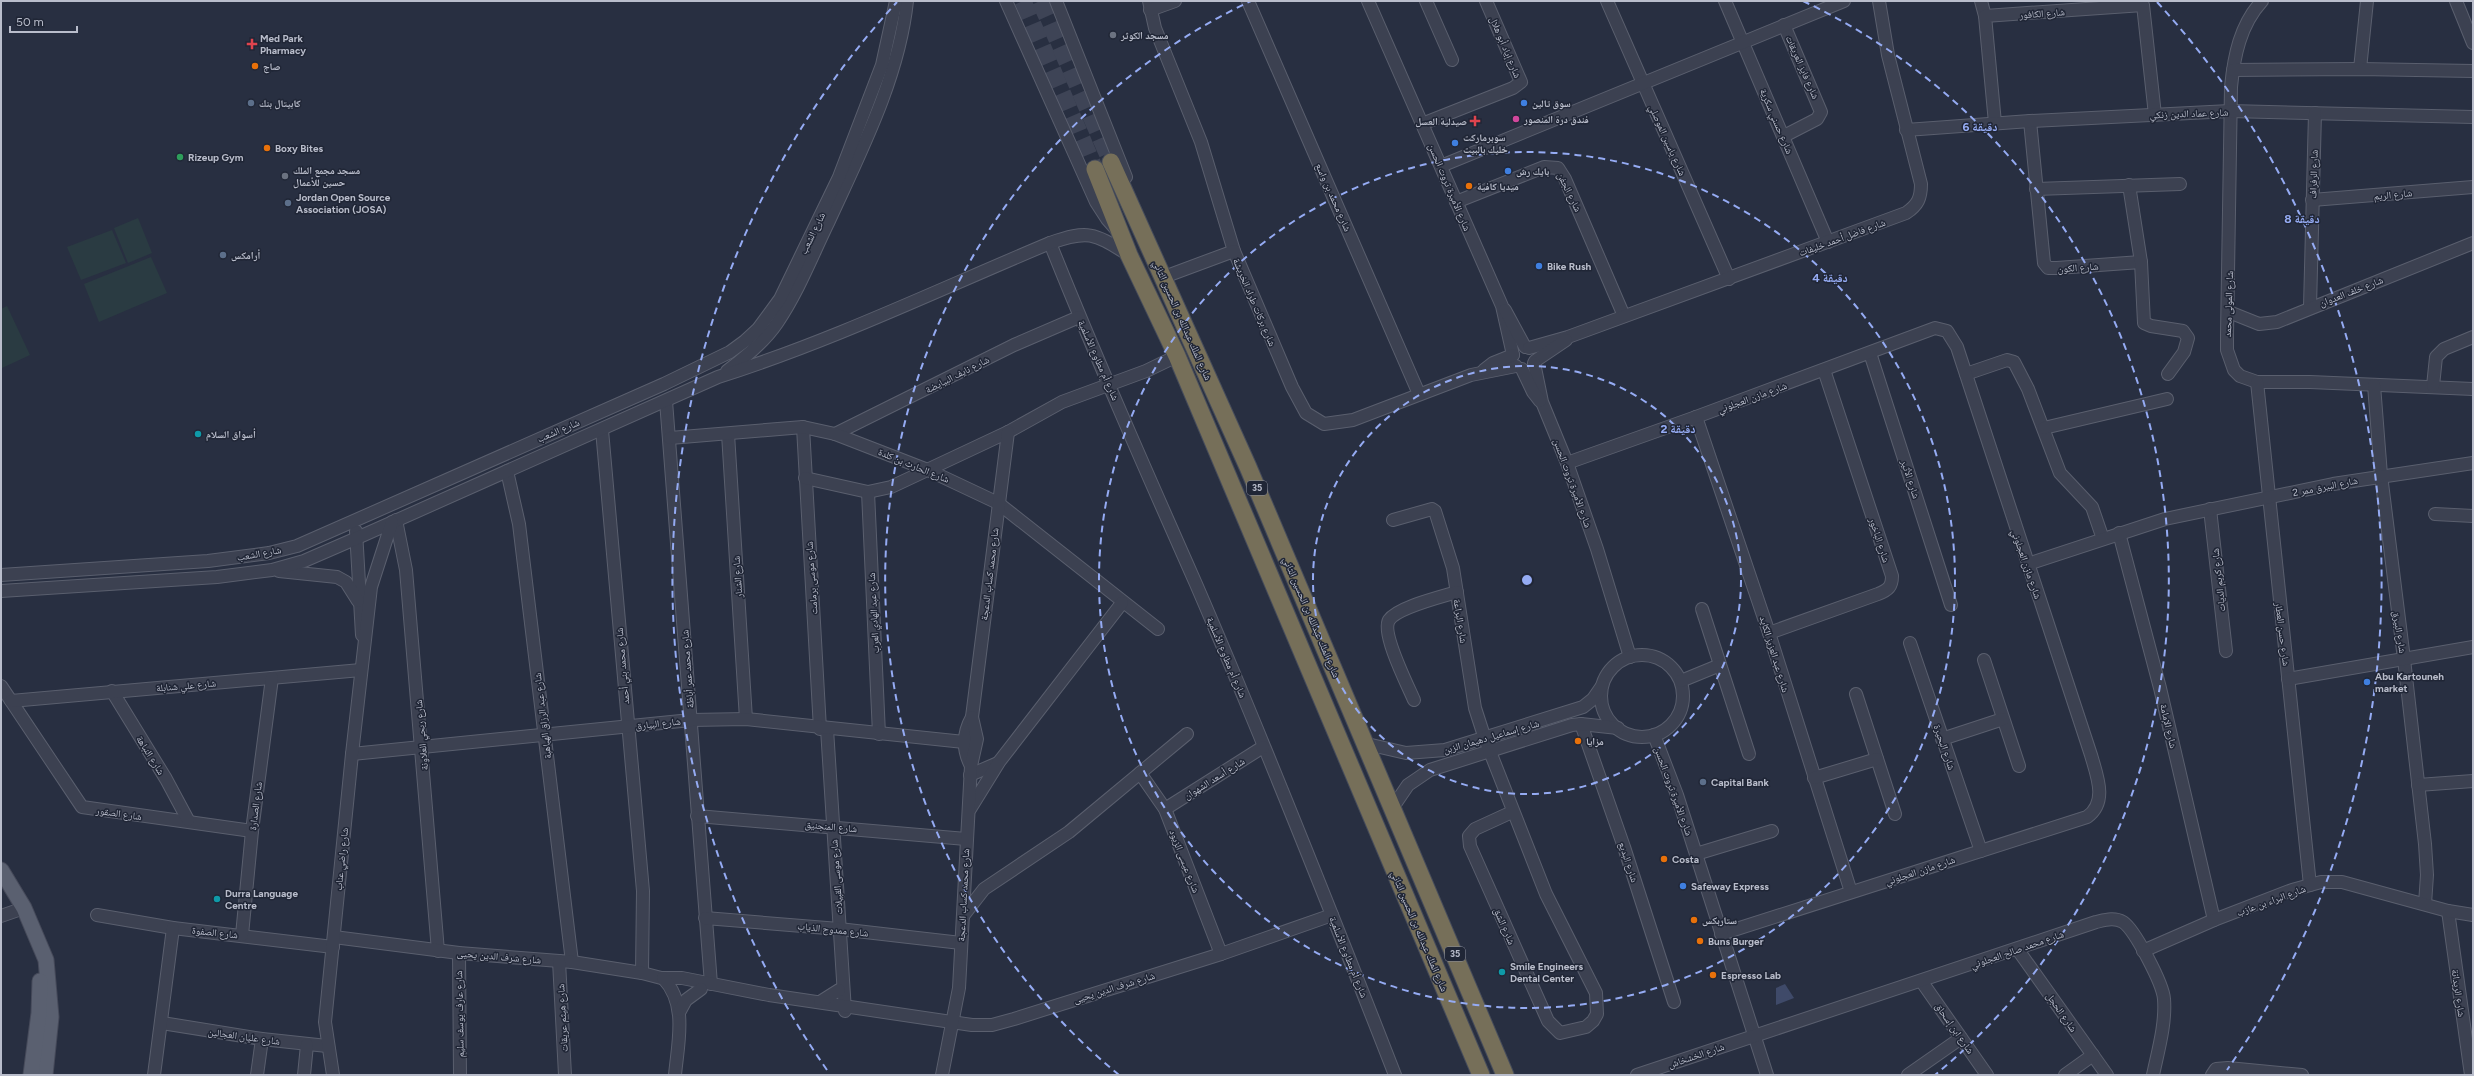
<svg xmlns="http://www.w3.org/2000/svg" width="2474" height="1076" font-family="Figtree,'Noto Naskh Arabic',sans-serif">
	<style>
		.green { fill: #2a3b42 }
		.water { fill: #3f4a69 }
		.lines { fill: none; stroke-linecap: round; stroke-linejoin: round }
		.highway-tunnel { stroke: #3e4456; stroke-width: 17; stroke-dasharray: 17 8; stroke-linecap: butt }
		.minor-casing { stroke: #5a5f6e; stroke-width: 14 }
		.major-casing { stroke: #464a5a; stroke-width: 17 }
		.highway-casing { stroke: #464c5b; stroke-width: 19 }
		.minor { stroke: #3c4151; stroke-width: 12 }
		.major { stroke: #5a6070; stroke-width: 15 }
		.highway { stroke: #766f59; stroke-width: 17 }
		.ring { fill: none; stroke: #95abf3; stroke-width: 2; stroke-dasharray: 7 5 }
		.worship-dot { fill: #6b7280; stroke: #202636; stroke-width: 1.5 }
		.health-dot { fill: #e0444e; stroke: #202636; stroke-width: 1.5 }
		.food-dot { fill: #e8710a; stroke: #202636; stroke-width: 1.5 }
		.service-dot { fill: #5c6f8a; stroke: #202636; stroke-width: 1.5 }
		.shop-dot { fill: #3f7fe0; stroke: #202636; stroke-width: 1.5 }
		.hotel-dot { fill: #d1479c; stroke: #202636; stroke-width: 1.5 }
		.leisure-dot { fill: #2e9e5b; stroke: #202636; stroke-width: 1.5 }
		.culture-dot { fill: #0f9aa8; stroke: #202636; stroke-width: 1.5 }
		.labels { text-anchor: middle; stroke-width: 3; stroke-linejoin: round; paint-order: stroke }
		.shield { fill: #202636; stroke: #8b909e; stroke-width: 1 }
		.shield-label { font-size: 9px; font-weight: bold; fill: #b9bdcb }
		.street-label { font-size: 10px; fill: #b9bdcb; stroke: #202636 }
		.poi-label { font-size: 10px; font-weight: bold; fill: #b9bdcb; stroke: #202636; text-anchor: start }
		.centre { fill: #95abf3; stroke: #202636; stroke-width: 2 }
		.ring-label { font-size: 12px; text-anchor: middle; font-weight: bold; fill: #95abf3; stroke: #202636; stroke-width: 3; stroke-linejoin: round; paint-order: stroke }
	</style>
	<rect width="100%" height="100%" fill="#282f41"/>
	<!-- green -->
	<g class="green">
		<polygon points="138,218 152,253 128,263 114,228"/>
		<polygon points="112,230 126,263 81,280 67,247"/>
		<polygon points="151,257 167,293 99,322 84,284"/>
		<polygon points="7,306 30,355 2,368 1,309"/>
	</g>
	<!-- water -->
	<polygon class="water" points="1785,984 1794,998 1776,1005 1776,988"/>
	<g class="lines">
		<!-- highway-tunnel -->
		<g class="highway-tunnel">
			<polyline points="1023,1 1095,169"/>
			<polyline points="1040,1 1111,162"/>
		</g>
		<!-- minor casing -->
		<g class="minor-casing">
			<g id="minor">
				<polyline points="1006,1 1096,202 1107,219 1115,228"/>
				<polyline points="1056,1 1126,177"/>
				<polyline points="1149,1 1155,28 1201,142 1234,251 1292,387 1306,413 1324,424 1353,420 1471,375 1516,366"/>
				<polyline points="1248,1 1419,394"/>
				<polyline points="1368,1 1502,306 1513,355"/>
				<polyline points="1426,1 1452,60"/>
				<polyline points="1607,1 1729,279"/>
				<polyline points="1725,1 1828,242"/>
				<polyline points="1981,1 1985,16"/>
				<path d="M2262 1C2240 25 2234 56 2231 87L2227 335V350L2234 370 2240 376 2257 382H2310L2473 389"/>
				<polyline points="2456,1 2473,43"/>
				<polyline points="1150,10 1175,1"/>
				<polyline points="2360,69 2367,1"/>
				<polyline points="2233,70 2360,69 2473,71"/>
				<polyline points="2030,121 2044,263 2048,268 2057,268 2141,262"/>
				<polyline points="1995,123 1985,16 2143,5 2155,115"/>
				<polyline points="1422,124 1513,88 1521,82 1486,1"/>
				<polyline points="1906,130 2030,121 2230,111 2473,117"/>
				<polyline points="1784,136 1817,119 1821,112 1784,25"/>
				<polyline points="1441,166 1844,1"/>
				<polyline points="2129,185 2141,262 2144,323 2151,326 2183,331 2188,338 2184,352 2168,374"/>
				<polyline points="2036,189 2180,184"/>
				<polyline points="2312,200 2473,187"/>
				<polyline points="1456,202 1544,167 1558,168 1565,179 1624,316"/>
				<path d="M1050 243C1096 358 1146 471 1196 584 1266 746 1331 911 1395 1075"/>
				<polyline points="1164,277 1234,251"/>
				<polyline points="2310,307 2315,113"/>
				<polyline points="1505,310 1525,347"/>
				<polyline points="2229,312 2259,324 2277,322 2473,243"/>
				<path d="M1529 348 1568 337 1906 213C1918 205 1921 198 1921 184L1888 55 1879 1"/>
				<polyline points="1870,353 1951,605"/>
				<polyline points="1535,361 1566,340"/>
				<polyline points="1534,363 1542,402 1567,463 1597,549 1630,657"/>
				<polyline points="1522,369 1533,392 1540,401"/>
				<polyline points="1484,370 1493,363 1513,355"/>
				<path d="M727 371C746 357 764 342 777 323 798 292 812 256 828 223 860 153 899 78 907 1"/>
				<polyline points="1966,374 2007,360 2014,362 2028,389 2060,473 2092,507 2103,539"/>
				<polyline points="2257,382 2310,885"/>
				<polyline points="2374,385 2381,475 2404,659 2425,844 2427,875 2425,904"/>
				<polyline points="2433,386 2436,357 2444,349 2473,337"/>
				<polyline points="666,401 711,984"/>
				<polyline points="1696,417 1769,633 1851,892"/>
				<polyline points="803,427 820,729"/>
				<polyline points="2044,428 2167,399"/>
				<polyline points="602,430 643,891 642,973"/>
				<polyline points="728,434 746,719"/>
				<polyline points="835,434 1014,345 1079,317"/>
				<polyline points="670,438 803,427 835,434 928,470 998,503 1158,629"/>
				<path d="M1567 463 1696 417 1935 328 1947 331 1957 347 2091 755C2097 776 2108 802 2087 817L1721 934"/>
				<polyline points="507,471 519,524 572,962"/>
				<polyline points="805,478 868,492 891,487 1008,432 1062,402 1146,371 1177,356"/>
				<polyline points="868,492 879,734"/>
				<polyline points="2210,509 2226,651"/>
				<polyline points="2435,514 2473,516"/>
				<polyline points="396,520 406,570 438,951"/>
				<polyline points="1393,520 1432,509 1435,511 1453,568 1475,708 1485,739 1546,894 1596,993 1597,1014 1593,1021 1586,1027 1560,1033 1548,1021 1470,846 1469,836 1475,829 1512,812"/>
				<polyline points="356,531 362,635"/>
				<polyline points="2119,533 2160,688 2214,920"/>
				<polyline points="2028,564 2165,519 2333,484 2473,463"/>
				<polyline points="279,571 337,577 346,582 358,601"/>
				<polyline points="1,575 208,561 269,553 297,546 664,384 730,352 745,341 758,329 780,299 839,177 882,65 896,1"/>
				<path d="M1 591 217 577 272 570 304 561 357 538 718 377C832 341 940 289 1050 243 1090 229 1095 234 1129 255"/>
				<polyline points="1702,609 1749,754"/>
				<path d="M1769 633 1878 594C1888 590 1892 587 1892 576L1824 370"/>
				<polyline points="1910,643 1981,851"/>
				<circle cx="1642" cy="696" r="41"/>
				<polyline points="1984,660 2019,766"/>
				<polyline points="2288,679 2473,647"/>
				<polyline points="1681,681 1720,665"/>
				<polyline points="1,686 82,807 252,831"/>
				<polyline points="112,691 166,779 188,820"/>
				<polyline points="1856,694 1895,814"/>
				<path d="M1414 700C1408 686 1381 633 1389 620 1398 607 1441 597 1457 592"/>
				<polyline points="11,701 361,670"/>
				<polyline points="1581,724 1624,847 1674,1002"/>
				<polyline points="827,729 845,1011"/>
				<polyline points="1654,735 1677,795 1767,1075"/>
				<polyline points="1942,739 2003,719"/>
				<polyline points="1367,744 1406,753 1445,750 1583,707 1593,699 1602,686"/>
				<polyline points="352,754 691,720 746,719 964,742"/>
				<path d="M971 766C962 749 963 733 972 717L1008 432"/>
				<polyline points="1140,773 1165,809 1221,954"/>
				<polyline points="970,775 998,763"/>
				<polyline points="1814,778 1877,759"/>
				<polyline points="2418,785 2473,781"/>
				<polyline points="1393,807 1408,785 1430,770 1572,725 1581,724 1618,728"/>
				<polyline points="970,809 999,762 1122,603"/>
				<polyline points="1165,809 1263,747"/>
				<polyline points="697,816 966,839"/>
				<polyline points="1696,854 1772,831"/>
				<polyline points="2448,911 2471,1075"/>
				<polyline points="97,915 173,928 333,947"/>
				<polyline points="1,916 24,908"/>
				<polyline points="963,916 984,889 1069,832 1187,734"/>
				<polyline points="705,918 839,929 961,943"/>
				<polyline points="242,935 252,831 272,678"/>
				<polyline points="334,937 459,953 572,962 642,973 669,980"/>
				<polyline points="2018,950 2107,1075"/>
				<polyline points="2143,951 2214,920 2292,890 2321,882 2342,882 2448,911 2473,915"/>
				<polyline points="459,953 460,1075"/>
				<polyline points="559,961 565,1075"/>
				<polyline points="663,978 682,978 769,995 972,1025 992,1025 1014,1019 1221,954 1332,915"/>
				<path d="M663 978C688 1004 678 1042 675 1075"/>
				<polyline points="1922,982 1987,1075"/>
				<polyline points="820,1002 839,990"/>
				<polyline points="680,1011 686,1000 701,989"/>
				<polyline points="162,1023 262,1039 327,1046"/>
				<polyline points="154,1075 173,928"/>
				<polyline points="257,1075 262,1039"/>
				<polyline points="304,1075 307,1045"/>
				<polyline points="333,1075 325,1022 352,754 371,587 392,522"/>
				<polyline points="942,1075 959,988 971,766 977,739 972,717"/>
				<path d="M1637 1075 2096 922C2105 920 2114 917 2123 922 2135 930 2163 984 2164 999 2166 1024 2158 1051 2153 1075"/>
				<polyline points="1908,1075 1961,1038"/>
				<polyline points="2065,1075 2093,1055"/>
				<polyline points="2212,1075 2216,1069 2228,1068 2302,1075"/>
			</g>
		</g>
		<!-- major casing -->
		<g class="major-casing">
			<g id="major">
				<polyline points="1,870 24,908 46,960 51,1017 45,1075"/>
				<polyline points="31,1075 39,1013 40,981"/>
			</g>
		</g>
		<!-- highway casing -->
		<g class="highway-casing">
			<g id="highway">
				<polyline points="1111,162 1248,467 1505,1075"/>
				<polyline points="1095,169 1129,255 1177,356 1481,1075"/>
			</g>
		</g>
		<!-- minor -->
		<use href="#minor" class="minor"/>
		<!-- major -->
		<use href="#major" class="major"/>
		<!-- highway -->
		<use href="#highway" class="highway"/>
	</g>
	<!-- distance rings -->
	<g class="ring">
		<circle cx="1527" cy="580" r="214"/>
		<circle cx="1527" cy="580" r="428"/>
		<path d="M1119 1075A641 641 0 0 1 1251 1M1803 1A641 641 0 0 1 1935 1075"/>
		<path d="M827 1070A855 855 0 0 1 897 2M2157 2A855 855 0 0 1 2227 1070"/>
	</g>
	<!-- markers -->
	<g class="worship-dot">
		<circle cx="1113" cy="35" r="4"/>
		<circle cx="285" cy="176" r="4"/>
	</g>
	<g class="health-dot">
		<path d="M250 38h4v4h4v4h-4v4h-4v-4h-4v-4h4z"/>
		<path d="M1473 115h4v4h4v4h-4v4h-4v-4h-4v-4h4z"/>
	</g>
	<g class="food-dot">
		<circle cx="255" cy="66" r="4"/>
		<circle cx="267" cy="148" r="4"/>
		<circle cx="1469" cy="186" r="4"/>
		<circle cx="1578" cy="741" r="4"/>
		<circle cx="1664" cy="859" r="4"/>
		<circle cx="1694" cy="920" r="4"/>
		<circle cx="1700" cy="941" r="4"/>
		<circle cx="1713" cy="975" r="4"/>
	</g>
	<g class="service-dot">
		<circle cx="251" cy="103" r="4"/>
		<circle cx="288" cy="203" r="4"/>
		<circle cx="223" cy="255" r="4"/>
		<circle cx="1703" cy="782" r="4"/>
	</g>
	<g class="shop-dot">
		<circle cx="1524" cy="103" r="4"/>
		<circle cx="1455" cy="143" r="4"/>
		<circle cx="1508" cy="171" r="4"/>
		<circle cx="1539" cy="266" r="4"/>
		<circle cx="2367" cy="682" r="4"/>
		<circle cx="1683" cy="886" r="4"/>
	</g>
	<circle class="hotel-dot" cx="1516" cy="119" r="4"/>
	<circle class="leisure-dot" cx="180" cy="157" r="4"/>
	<g class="culture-dot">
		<circle cx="198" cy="434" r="4"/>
		<circle cx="217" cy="899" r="4"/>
		<circle cx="1502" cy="972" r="4"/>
	</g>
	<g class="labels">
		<!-- shield labels -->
		<g class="shield">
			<rect x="1247" y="481" width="20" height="14" rx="3"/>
			<rect x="1445" y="947" width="20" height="14" rx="3"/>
		</g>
		<g class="shield-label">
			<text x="1257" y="491">35</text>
			<text x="1455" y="957">35</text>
		</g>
		<!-- street labels -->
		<g class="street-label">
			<text transform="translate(2042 13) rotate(-4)" y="4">شارع الكافور</text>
			<text transform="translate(1506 47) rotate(67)" y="4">شارع إياد أبو هلال</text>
			<text transform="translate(1803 67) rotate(66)" y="4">شارع فايز العريقات</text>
			<text transform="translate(2189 113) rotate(-2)" y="4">شارع عماد الدين زنكي</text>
			<text transform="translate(1777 121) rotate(67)" y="4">شارع حسني سكرية</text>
			<text transform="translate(1668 140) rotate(66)" y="4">شارع ياسين الموصلي</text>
			<text transform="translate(2313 174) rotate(-88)" y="4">شارع الرفراف</text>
			<text transform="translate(1450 187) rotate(67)" y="4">شارع الأميرة ثروت الحسن</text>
			<text transform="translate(1570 192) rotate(64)" y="4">شارع الجفن</text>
			<text transform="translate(2393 194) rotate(-5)" y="4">شارع الريم</text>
			<text transform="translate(1334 197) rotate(66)" y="4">شارع محمد بن واسع</text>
			<text transform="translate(812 233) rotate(-64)" y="4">شارع الشعب</text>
			<text transform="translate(1842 237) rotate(-20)" y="4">شارع فاضل أحمد خليفات</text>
			<text transform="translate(2078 267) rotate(-4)" y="4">شارع الكون</text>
			<text transform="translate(2351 291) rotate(-21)" y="4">شارع خلف العدوان</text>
			<text transform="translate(1255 302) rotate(67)" y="4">شارع بركات طراد الخريشة</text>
			<text transform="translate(2228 304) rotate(-88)" y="4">شارع المولى محمد</text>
			<text transform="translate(1183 320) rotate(66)" y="4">شارع الملك عبدالله بن الحسين الثاني</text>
			<text transform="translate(1099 360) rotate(66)" y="4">شارع أم مطاوع الأسلمية</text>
			<text transform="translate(957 374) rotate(-27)" y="4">شارع نايف البيايضة</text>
			<text transform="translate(1752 397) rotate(-20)" y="4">شارع مازن العجلوني</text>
			<text transform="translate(558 430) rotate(-23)" y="4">شارع الشعب</text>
			<text transform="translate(914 465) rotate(22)" y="4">شارع الحارث بن كلدة</text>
			<text transform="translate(1911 479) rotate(72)" y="4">شارع الأثير</text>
			<text transform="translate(1573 483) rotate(70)" y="4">شارع الأميرة ثروت الحسن</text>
			<text transform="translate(2325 486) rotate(-11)" y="4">شارع البيرق ممر 2</text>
			<text transform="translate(1880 540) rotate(72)" y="4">شارع الباخور</text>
			<text transform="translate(259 553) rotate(-10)" y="4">شارع الشعب</text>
			<text transform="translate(2027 564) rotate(71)" y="4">شارع مازن العجلوني</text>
			<text transform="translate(989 574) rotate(-83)" y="4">شارع محمد كساب الدعجة</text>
			<text transform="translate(737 577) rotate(-94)" y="4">شارع الشنار</text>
			<text transform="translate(811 578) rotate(-94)" y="4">شارع موسى برمامت</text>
			<text transform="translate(2218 580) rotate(-96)" y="4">شارع كريم الديات</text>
			<text transform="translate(873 613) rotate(-93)" y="4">شارع عبد الهادي العرب</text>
			<text transform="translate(1312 617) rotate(67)" y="4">شارع الملك عبدالله بن الحسين الثاني</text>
			<text transform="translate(1461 621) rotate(81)" y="4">شارع البراعة</text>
			<text transform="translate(2400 632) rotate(81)" y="4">شارع البيرق</text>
			<text transform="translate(2283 634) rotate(83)" y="4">شارع حسن العطار</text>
			<text transform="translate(1775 654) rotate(73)" y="4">شارع عبد العزيز الكايد</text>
			<text transform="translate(1227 657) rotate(67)" y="4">شارع أم مطاوع الأسلمية</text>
			<text transform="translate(622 666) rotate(-95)" y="4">شارع محمد بني أحمد</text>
			<text transform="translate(687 669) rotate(-94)" y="4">شارع محمد عمر أباظة</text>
			<text transform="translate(186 685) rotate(-5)" y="4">شارع علي شنابلة</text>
			<text transform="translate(542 716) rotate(-97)" y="4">شارع عبد الرزاق الهباهبة</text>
			<text transform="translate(658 723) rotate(-6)" y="4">شارع البيارق</text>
			<text transform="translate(2169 726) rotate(77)" y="4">شارع الإمامة</text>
			<text transform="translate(421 735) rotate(-95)" y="4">شارع ربحي العلاونة</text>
			<text transform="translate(1491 736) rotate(-16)" y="4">شارع إسماعيل دهيمان الزبن</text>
			<text transform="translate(1945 747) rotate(71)" y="4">شارع البحيرة</text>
			<text transform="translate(151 755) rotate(58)" y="4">شارع النباهة</text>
			<text transform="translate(1214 778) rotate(-32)" y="4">شارع أسعد الشهوان</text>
			<text transform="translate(1674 791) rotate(70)" y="4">شارع الأميرة ثروت الحسن</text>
			<text transform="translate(255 806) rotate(-83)" y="4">شارع الصدارة</text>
			<text transform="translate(119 813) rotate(8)" y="4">شارع الصقور</text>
			<text transform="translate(831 826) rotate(5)" y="4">شارع المنجنيق</text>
			<text transform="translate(341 859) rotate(-84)" y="4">شارع راضي عناب</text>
			<text transform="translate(1185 861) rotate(69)" y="4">شارع عيسى الزيود</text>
			<text transform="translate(1629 862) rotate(72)" y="4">شارع البديع</text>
			<text transform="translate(1920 870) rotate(-18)" y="4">شارع مازن العجلوني</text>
			<text transform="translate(836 877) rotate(-94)" y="4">شارع موسى القبيلات</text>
			<text transform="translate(963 895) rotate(-87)" y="4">شارع محمد كساب الدعجة</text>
			<text transform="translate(2271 900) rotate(-20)" y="4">شارع البراء بن عازب</text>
			<text transform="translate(1505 926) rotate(66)" y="4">شارع الشق</text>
			<text transform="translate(833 929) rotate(6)" y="4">شارع ممدوح الذياب</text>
			<text transform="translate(1420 931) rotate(67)" y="4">شارع الملك عبدالله بن الحسين الثاني</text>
			<text transform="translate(215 932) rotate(6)" y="4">شارع الصفوة</text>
			<text transform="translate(2017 949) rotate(-19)" y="4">شارع محمد صالح العجلوني</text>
			<text transform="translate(499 956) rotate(5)" y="4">شارع شرف الدين يحيى</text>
			<text transform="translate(1349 957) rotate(68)" y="4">شارع أم مطاوع الأسلمية</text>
			<text transform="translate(1114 987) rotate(-17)" y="4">شارع شرف الدين يحيى</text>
			<text transform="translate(2459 993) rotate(82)" y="4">شارع الريدانة</text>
			<text transform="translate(2062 1012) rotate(55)" y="4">شارع الحجل</text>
			<text transform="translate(459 1014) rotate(-91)" y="4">شارع عارف يوسف سليم</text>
			<text transform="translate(562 1018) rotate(-93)" y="4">شارع هيثم عريقات</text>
			<text transform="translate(1955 1028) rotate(55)" y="4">شارع ابن إسحاق</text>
			<text transform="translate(244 1036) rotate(8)" y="4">شارع عليان العجالين</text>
			<text transform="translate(1696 1055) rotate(-19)" y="4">شارع الخشخاش</text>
		</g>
		<!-- poi labels -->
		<g class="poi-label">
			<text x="1121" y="39">مسجد الكوثر</text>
			<text x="260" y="42">Med Park<tspan x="260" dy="12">Pharmacy</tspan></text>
			<text x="263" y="70">صاج</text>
			<text x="259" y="107">كابيتال بنك</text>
			<text x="1532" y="107">سوق تالين</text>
			<text x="1524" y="123">فندق درة المنصور</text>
			<text x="1467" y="125" text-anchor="end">صيدلية العسل</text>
			<text x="1463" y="141">سوبرماركت<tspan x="1463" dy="12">خليك بالبيت</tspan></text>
			<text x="275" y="152">Boxy Bites</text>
			<text x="188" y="161">Rizeup Gym</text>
			<text x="293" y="174">مسجد مجمع الملك<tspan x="293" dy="12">حسين للأعمال</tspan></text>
			<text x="1516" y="175">بايك رش</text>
			<text x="1477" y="190">ميديا كافية</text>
			<text x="296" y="201">Jordan Open Source<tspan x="296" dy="12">Association (JOSA)</tspan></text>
			<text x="231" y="259">أرامكس</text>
			<text x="1547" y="270">Bike Rush</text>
			<text x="206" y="438">أسواق السلام</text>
			<text x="2375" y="680">Abu Kartouneh<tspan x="2375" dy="12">market</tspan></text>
			<text x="1586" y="745">مزايا</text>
			<text x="1711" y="786">Capital Bank</text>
			<text x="1672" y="863">Costa</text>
			<text x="1691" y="890">Safeway Express</text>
			<text x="225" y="897">Durra Language<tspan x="225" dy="12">Centre</tspan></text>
			<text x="1702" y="924">ستاربكس</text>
			<text x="1708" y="945">Buns Burger</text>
			<text x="1510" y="970">Smile Engineers<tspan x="1510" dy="12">Dental Center</tspan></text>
			<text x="1721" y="979">Espresso Lab</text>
		</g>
	</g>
	<circle cx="1527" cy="580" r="6" class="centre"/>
	<g class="ring-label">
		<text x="1980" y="131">6 دقيقة</text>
		<text x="2302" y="223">8 دقيقة</text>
		<text x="1830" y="282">4 دقيقة</text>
		<text x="1678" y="433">2 دقيقة</text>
	</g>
	<!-- border -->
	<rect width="2474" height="1076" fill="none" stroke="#b9bdcb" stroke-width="4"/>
	<!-- scale -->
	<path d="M10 26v6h67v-6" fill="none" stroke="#b9bdcb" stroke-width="2"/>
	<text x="16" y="26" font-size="12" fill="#b9bdcb" stroke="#202636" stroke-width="3" paint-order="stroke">50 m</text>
</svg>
